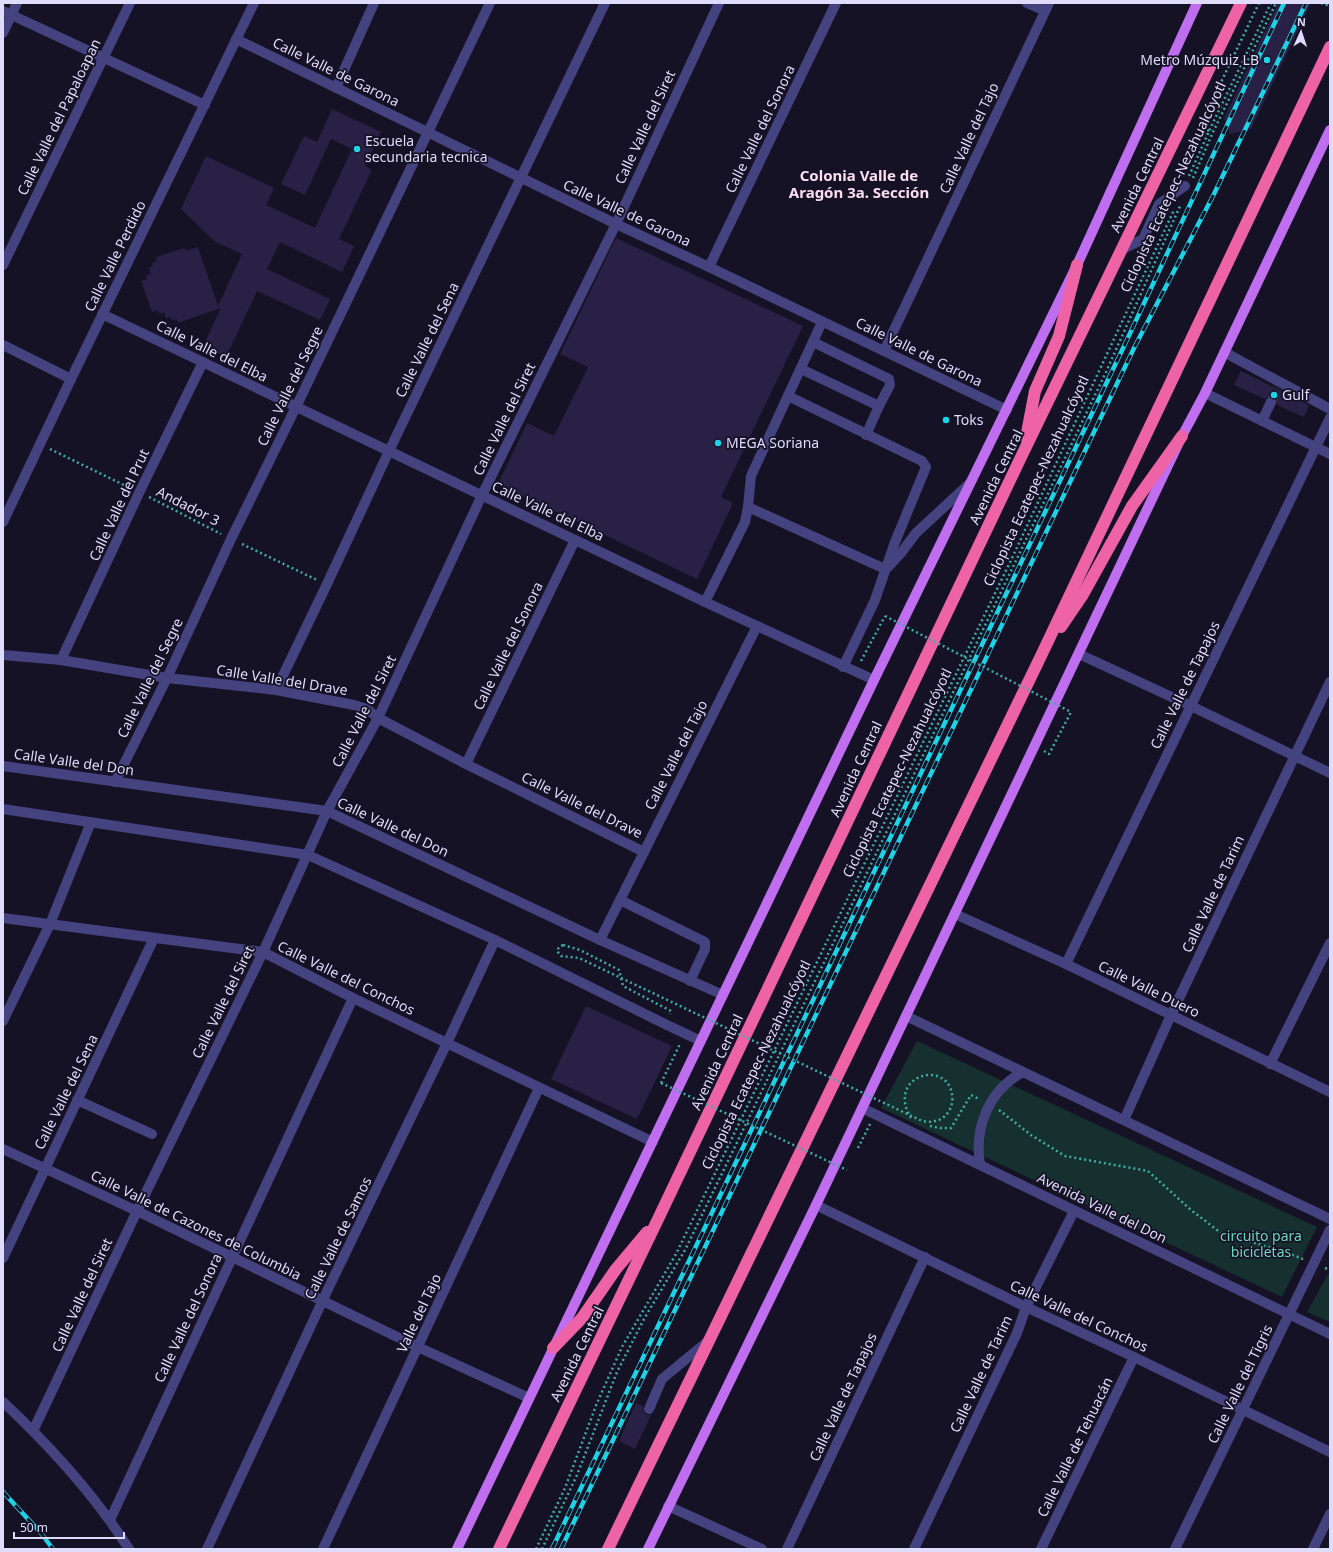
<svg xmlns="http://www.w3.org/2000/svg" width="1333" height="1552" font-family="'Noto Sans',sans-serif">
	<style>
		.green { fill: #16302f }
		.building { fill: #282045 }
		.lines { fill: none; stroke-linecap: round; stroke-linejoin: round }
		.minor-tunnel { stroke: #343046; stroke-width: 10; stroke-dasharray: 10 5; stroke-linecap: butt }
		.path { stroke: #3dada6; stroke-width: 2.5; stroke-dasharray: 2 3; stroke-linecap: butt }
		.minor { stroke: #454280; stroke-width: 10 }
		.major { stroke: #bf6ef0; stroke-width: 10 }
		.highway { stroke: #ee63a6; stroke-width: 12 }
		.rail-casing { stroke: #1cd3e7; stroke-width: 4.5 }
		.rail { stroke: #161226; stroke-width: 3; stroke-dasharray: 9; stroke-linecap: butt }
		.path-bridge { stroke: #3dada6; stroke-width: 2.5; stroke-dasharray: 2 3; stroke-linecap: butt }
		.poi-dot { fill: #1cd3e7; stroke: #161226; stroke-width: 1.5 }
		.labels { text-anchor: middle; stroke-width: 3.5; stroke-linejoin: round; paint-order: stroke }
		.poi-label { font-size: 14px; fill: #dfdbfb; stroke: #161226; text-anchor: start }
		.street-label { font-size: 14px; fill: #dfdbfb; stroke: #161226 }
		.park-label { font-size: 14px; fill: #6ed4ba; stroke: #161226 }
		.neighbourhood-label { font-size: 15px; font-weight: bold; fill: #fbddf0; stroke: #161226 }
	</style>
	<rect width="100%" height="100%" fill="#161226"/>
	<!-- green -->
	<g class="green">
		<polygon points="917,1041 1317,1227 1282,1297 881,1108"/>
		<polygon points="1330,1271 1330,1322 1307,1312"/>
	</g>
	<!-- building -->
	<g class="building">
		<polygon points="1278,3 1311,3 1251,129 1230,134 1224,118"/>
		<polygon points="332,109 381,132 365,166 372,170 339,239 354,246 342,272 280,242 267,269 330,299 320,320 257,291 226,357 203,346 221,308 178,323 177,319 172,320 170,317 166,318 164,312 159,314 158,310 152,312 141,281 147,279 146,275 151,274 149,268 153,266 152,263 157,261 156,257 185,248 186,251 198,247 218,306 242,254 214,241 181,209 206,156 274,188 266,205 315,228 352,149 331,139 305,195 281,184 304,136 317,142"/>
		<polygon points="616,238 803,326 721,497 733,503 697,579 498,484 527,423 554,436 588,367 560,354"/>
		<polygon points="1241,371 1309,405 1304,417 1277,405 1277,399 1273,396 1268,396 1265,399 1234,385"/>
		<polygon points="586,1006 672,1046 637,1119 551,1079"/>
		<polygon points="636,1403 643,1406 644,1413 647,1415 651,1415 635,1449 619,1441"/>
	</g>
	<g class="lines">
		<!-- minor-tunnel -->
		<polyline class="minor-tunnel" points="1271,402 1278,388"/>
		<!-- path -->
		<g class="path">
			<polyline points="1321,3 1330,6"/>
			<polyline points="1209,131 1200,126 1259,3"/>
			<polyline points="1189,176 1209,131 1271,3"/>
			<polyline points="1193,178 1213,132 1276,3"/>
			<polyline points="50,449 128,487"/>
			<polyline points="149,497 221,534"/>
			<polyline points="242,544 317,580"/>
			<polyline points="861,661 885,616"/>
			<polyline points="1044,751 1049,754 1071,712"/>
			<polyline points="563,945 580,950 619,970 623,986 671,1011 670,1014"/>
			<polyline points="661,1083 680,1044"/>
			<polyline points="999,1110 1031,1135 1065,1156 1148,1171 1191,1210 1221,1233 1285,1252 1303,1259"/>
			<path d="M911 1118C908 1113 905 1107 905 1101 902 1072 947 1064 952 1094 953 1100 952 1106 949 1111 943 1121 932 1123 922 1121"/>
			<polyline points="930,1126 940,1128 951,1128 971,1095 979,1099"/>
			<polyline points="858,1148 870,1124"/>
			<polyline points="1325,1268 1330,1270"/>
			<polyline points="536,1549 565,1488 597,1403 622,1347 676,1254 1013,556 1174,210"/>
			<polyline points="542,1549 577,1475 617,1372 644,1319 685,1250 843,923 1106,372 1181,204"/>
		</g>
		<!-- minor -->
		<g class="minor">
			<polyline points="1027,3 1045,11"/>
			<polyline points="3,11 205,105"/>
			<polyline points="3,33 17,3"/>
			<polyline points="236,39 616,224 709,267 1007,410"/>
			<polyline points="336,88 374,3"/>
			<polyline points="1123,249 1143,239 1159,204 1185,186"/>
			<polyline points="3,265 130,3"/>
			<polyline points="709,267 836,3"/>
			<polyline points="102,314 705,602 874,680"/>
			<polyline points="813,342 889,379 890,385 879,406"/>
			<polyline points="3,345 71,379"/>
			<polyline points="884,351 1049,3"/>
			<polyline points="1224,352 1330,409"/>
			<polyline points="801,369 879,406 866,435"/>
			<polyline points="1205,393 1330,454"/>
			<polyline points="788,396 922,461 926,467 895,542 875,600 843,667"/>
			<polyline points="1262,421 1271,402"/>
			<polyline points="748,507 885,569"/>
			<polyline points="3,522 71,379 254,3"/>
			<polyline points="888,567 901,553 916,533 969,484"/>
			<polyline points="705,602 745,522 748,507 751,476 822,322"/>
			<polyline points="1079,654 1191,706 1330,773"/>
			<polyline points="3,655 61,660 167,678 276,690 354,705 367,709 378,718 466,764 644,852"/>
			<polyline points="61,660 139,493 203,362"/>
			<polyline points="276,690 327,584 389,451 605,3"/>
			<polyline points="466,764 575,540"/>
			<polyline points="3,766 327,811 600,940 723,995"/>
			<polyline points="115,782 167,678 231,539 296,407 490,3"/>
			<polyline points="3,809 308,855 495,940 667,1025 701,1041"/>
			<polyline points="620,900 705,942 705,949 690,981"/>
			<polyline points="955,914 1066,964 1330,1092"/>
			<polyline points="3,918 263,952 353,998 653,1142"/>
			<polyline points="600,940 757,626"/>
			<polyline points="1066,964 1330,418"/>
			<polyline points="906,1016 1330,1219"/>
			<polyline points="3,1021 50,924 91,822"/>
			<polyline points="1270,1064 1330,943"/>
			<polyline points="77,1100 152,1134"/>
			<polyline points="862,1108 1330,1334"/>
			<polyline points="1124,1120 1171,1015 1330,682"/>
			<polyline points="3,1149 137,1211 418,1347 529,1398"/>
			<path d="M980 1164C974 1127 989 1090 1023 1072"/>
			<polyline points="816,1205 1026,1307 1134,1357 1330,1452"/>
			<polyline points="3,1258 154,938"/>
			<path d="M3 1402C51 1447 94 1494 129 1549"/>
			<polyline points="649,1409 662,1379 708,1341"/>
			<polyline points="33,1431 137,1211 263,952 327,811 378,718 482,495 616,224 719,3"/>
			<polyline points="668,1506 762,1549"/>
			<polyline points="110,1520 353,998"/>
			<polyline points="207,1549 328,1289 447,1043 495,940"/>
			<polyline points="323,1549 539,1088"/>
			<polyline points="787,1549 925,1257"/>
			<polyline points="914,1549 1017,1333 1026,1307 1074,1211"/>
			<polyline points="1041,1549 1134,1357"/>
			<polyline points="1175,1549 1330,1230"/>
			<polyline points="1313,1549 1330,1514"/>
		</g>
		<!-- major -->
		<g class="major">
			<polyline points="457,1549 874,680 1077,265 1197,3"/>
			<polyline points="648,1549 816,1205 1182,436 1205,393 1330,130"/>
		</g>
		<!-- highway -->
		<g class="highway">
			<polyline points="1026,438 1035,391 1059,336 1077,265"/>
			<polyline points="1061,627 1082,596 1132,506 1182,436"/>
			<polyline points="553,1348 582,1318 616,1269 647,1232"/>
			<polyline points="499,1549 659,1217 1022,455 1241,3"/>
			<polyline points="608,1549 1040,658 1330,47"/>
		</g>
		<!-- rail casing -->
		<g class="rail-casing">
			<g id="rail">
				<polyline points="3,1492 40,1532 53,1549"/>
				<polyline points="552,1549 1125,344 1284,3"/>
				<polyline points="561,1549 1134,348 1214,194 1306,3"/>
			</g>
		</g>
		<!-- rail -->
		<use href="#rail" class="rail"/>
		<!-- path-bridge -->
		<g class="path-bridge">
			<polyline points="885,616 1071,712"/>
			<polyline points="563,945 559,947 557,951 561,956 579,958 922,1121"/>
			<polyline points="661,1083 847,1170"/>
		</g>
	</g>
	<!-- markers -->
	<g class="poi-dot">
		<circle cx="1267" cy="60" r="4"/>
		<circle cx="357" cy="149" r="4"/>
		<circle cx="1274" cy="395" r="4"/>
		<circle cx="946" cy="420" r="4"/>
		<circle cx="718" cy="443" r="4"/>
	</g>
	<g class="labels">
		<!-- poi labels -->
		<g class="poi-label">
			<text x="1259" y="65" text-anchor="end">Metro Múzquiz LB</text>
			<text x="365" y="146">Escuela<tspan x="365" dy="16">secundaria tecnica</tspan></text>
			<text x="1282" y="400">Gulf</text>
			<text x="954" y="425">Toks</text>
			<text x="726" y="448">MEGA Soriana</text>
		</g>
		<!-- street labels -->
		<g class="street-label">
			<text transform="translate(336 72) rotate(26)" y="5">Calle Valle de Garona</text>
			<text transform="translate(59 117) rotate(-64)" y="5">Calle Valle del Papaloapan</text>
			<text transform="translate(645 127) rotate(-65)" y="5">Calle Valle del Siret</text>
			<text transform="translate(760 129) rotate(-64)" y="5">Calle Valle del Sonora</text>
			<text transform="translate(969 138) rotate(-65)" y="5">Calle Valle del Tajo</text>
			<text transform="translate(1137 185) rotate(-64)" y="5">Avenida Central</text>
			<text transform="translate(1173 187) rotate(-65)" y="5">Ciclopista Ecatepec-Nezahualcóyotl</text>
			<text transform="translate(627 213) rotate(25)" y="5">Calle Valle de Garona</text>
			<text transform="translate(115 256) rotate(-64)" y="5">Calle Valle Perdido</text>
			<text transform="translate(427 340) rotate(-64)" y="5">Calle Valle del Sena</text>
			<text transform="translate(212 351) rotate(26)" y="5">Calle Valle del Elba</text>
			<text transform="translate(919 352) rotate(26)" y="5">Calle Valle de Garona</text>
			<text transform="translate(290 386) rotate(-64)" y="5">Calle Valle del Segre</text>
			<text transform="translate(504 419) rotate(-64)" y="5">Calle Valle del Siret</text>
			<text transform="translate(996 477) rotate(-64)" y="5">Avenida Central</text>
			<text transform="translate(1036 481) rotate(-65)" y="5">Ciclopista Ecatepec-Nezahualcóyotl</text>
			<text transform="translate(119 505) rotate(-65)" y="5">Calle Valle del Prut</text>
			<text transform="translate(188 506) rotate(27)" y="5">Andador 3</text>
			<text transform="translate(548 511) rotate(25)" y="5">Calle Valle del Elba</text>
			<text transform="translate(508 646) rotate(-64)" y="5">Calle Valle del Sonora</text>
			<text transform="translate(150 678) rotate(-64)" y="5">Calle Valle del Segre</text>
			<text transform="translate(282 680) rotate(9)" y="5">Calle Valle del Drave</text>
			<text transform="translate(1185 685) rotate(-64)" y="5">Calle Valle de Tapajos</text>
			<text transform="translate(364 711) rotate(-63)" y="5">Calle Valle del Siret</text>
			<text transform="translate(676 755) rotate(-63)" y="5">Calle Valle del Tajo</text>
			<text transform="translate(74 762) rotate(8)" y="5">Calle Valle del Don</text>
			<text transform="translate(856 769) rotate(-65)" y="5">Avenida Central</text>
			<text transform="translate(897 773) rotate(-64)" y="5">Ciclopista Ecatepec-Nezahualcóyotl</text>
			<text transform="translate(582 805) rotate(26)" y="5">Calle Valle del Drave</text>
			<text transform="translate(393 827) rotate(25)" y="5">Calle Valle del Don</text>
			<text transform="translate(1213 894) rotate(-65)" y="5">Calle Valle de Tarim</text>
			<text transform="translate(346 978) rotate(26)" y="5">Calle Valle del Conchos</text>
			<text transform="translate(1149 989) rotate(26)" y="5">Calle Valle Duero</text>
			<text transform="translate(223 1002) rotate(-64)" y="5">Calle Valle del Siret</text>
			<text transform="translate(717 1062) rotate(-65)" y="5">Avenida Central</text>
			<text transform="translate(756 1065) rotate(-64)" y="5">Ciclopista Ecatepec-Nezahualcóyotl</text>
			<text transform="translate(66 1092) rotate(-64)" y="5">Calle Valle del Sena</text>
			<text transform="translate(1102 1208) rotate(26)" y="5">Avenida Valle del Don</text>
			<text transform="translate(196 1225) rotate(26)" y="5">Calle Valle de Cazones de Columbia</text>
			<text transform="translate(338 1238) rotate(-64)" y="5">Calle Valle de Samos</text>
			<text transform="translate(82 1295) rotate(-65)" y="5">Calle Valle del Siret</text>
			<text transform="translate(419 1313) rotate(-65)" y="5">Valle del Tajo</text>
			<text transform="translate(1079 1316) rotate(25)" y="5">Calle Valle del Conchos</text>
			<text transform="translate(188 1318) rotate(-65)" y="5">Calle Valle del Sonora</text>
			<text transform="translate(577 1354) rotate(-64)" y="5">Avenida Central</text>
			<text transform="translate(981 1374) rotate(-65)" y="5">Calle Valle de Tarim</text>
			<text transform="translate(1240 1384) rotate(-64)" y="5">Calle Valle del Tigris</text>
			<text transform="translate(843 1397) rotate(-65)" y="5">Calle Valle de Tapajos</text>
			<text transform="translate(1075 1447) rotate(-64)" y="5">Calle Valle de Tehuacán</text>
		</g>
		<!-- park labels -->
		<g class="park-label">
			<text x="1261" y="1241">circuito para<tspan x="1261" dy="16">bicicletas</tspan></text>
		</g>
		<!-- neighbourhood labels -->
		<g class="neighbourhood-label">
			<text x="859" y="181">Colonia Valle de<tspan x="859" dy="17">Aragón 3a. Sección</tspan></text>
		</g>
	</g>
	<!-- border -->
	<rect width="1333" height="1552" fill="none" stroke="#dfdbfb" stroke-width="8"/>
	<!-- north arrow -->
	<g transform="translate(1301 32) rotate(3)" stroke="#161226" stroke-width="3" paint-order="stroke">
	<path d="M0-3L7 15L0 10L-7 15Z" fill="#dfdbfb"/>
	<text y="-6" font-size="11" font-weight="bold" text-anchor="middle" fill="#dfdbfb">N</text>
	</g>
	<!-- scale -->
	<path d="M14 1532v6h110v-6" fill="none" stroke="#dfdbfb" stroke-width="2"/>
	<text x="20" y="1532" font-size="12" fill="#dfdbfb" stroke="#161226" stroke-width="3" paint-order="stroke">50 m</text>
</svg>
